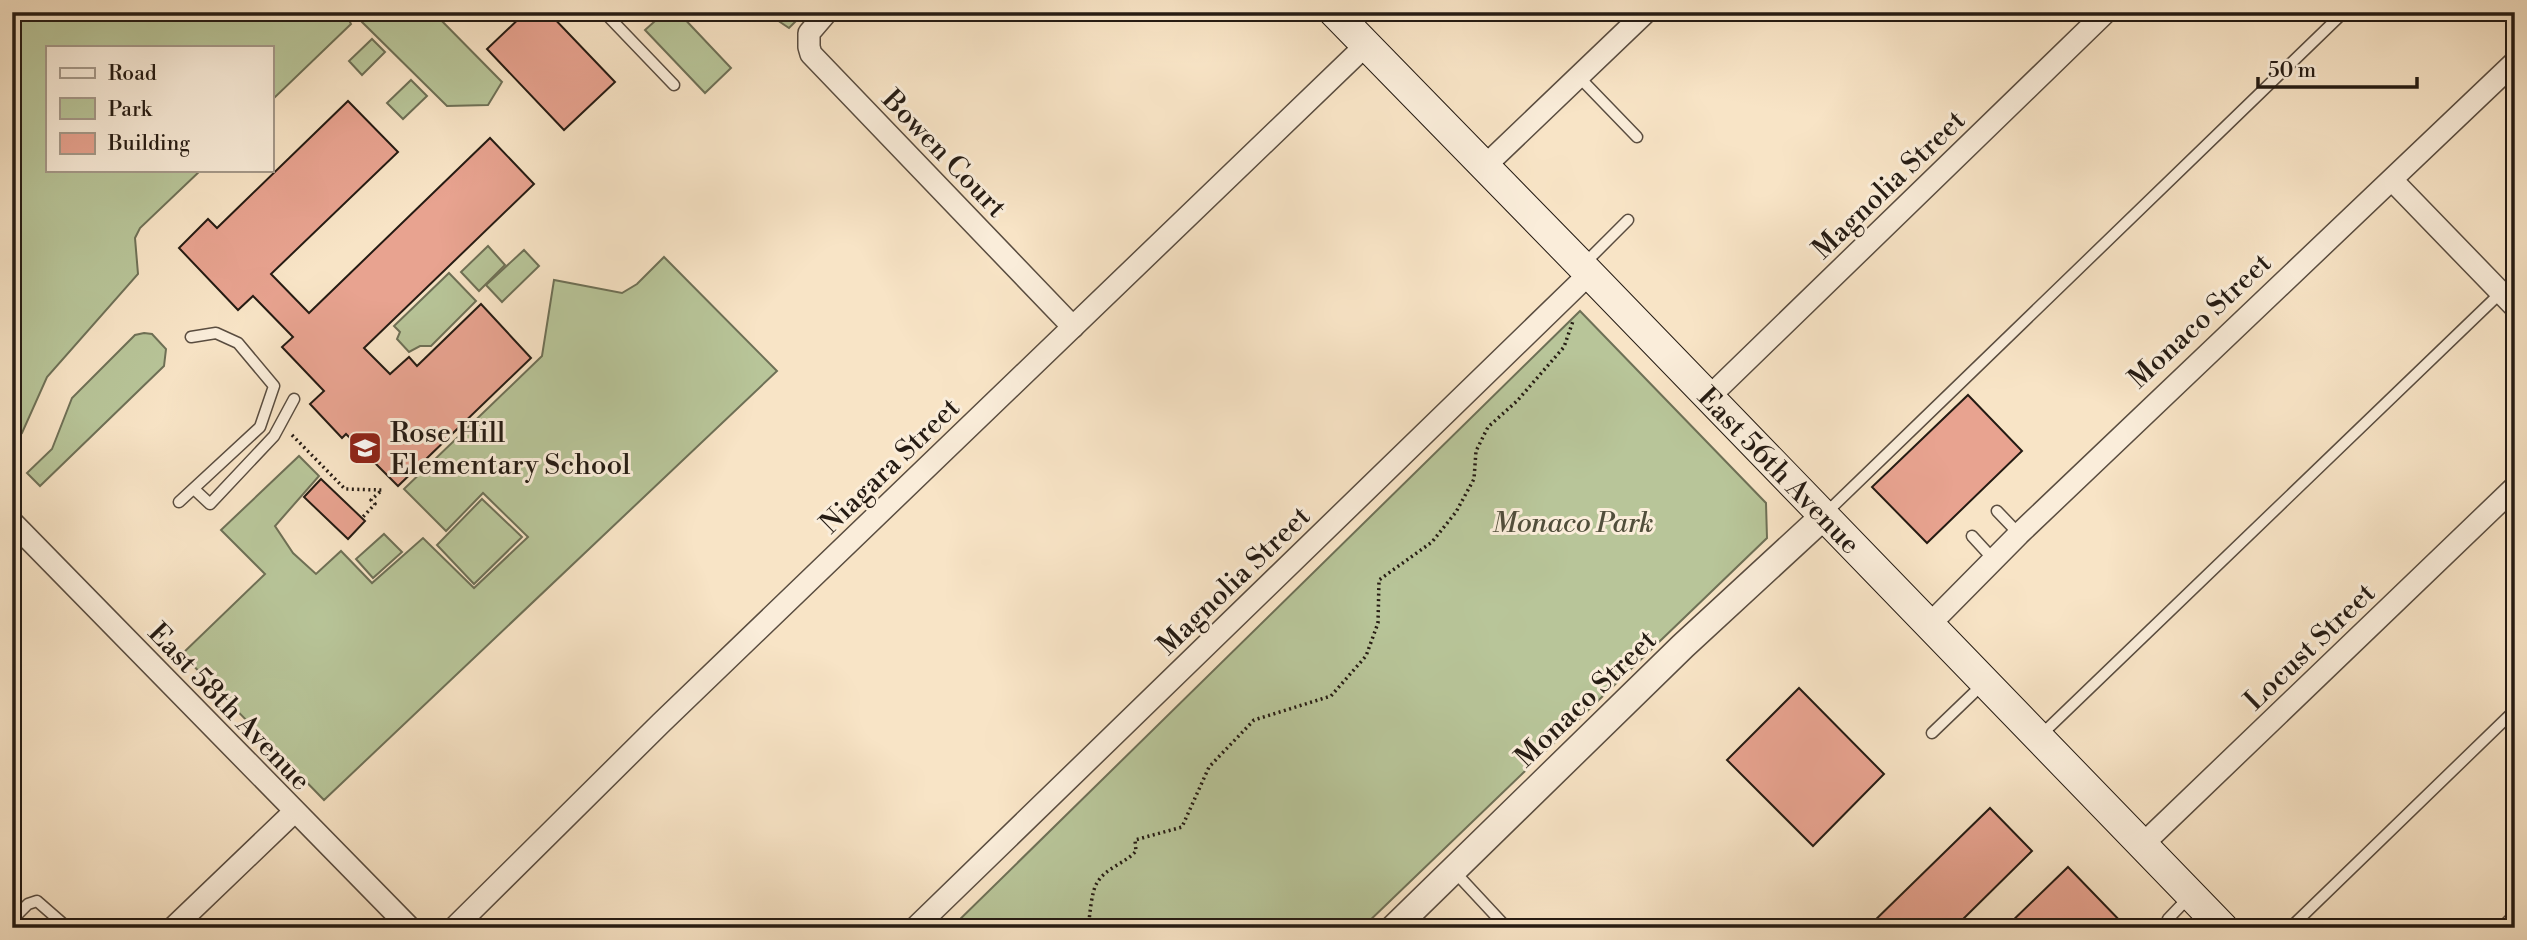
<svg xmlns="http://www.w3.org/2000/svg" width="2527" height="940" font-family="'Libre Bodoni',serif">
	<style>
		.green { fill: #b8c599; stroke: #6e7056; stroke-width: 2 }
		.building { fill: #e8a390; stroke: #251b13; stroke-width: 2 }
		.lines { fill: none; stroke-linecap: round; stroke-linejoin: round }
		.service-casing { stroke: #5a4d40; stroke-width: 13 }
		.minor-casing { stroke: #5a4d40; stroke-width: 24 }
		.tertiary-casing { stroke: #5a4d40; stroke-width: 29 }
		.secondary-casing { stroke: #251b13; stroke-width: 32 }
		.path { stroke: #251b13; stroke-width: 3.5; stroke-dasharray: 2 3.5; stroke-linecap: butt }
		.service { stroke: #faedda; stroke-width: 10 }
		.minor { stroke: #faedda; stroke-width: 21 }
		.tertiary { stroke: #faedda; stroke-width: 26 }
		.secondary { stroke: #faedda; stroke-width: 30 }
		.labels { text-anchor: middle; stroke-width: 6; stroke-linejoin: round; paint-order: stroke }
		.street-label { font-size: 28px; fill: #251b13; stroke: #faedda }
		.poi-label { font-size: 28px; fill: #251b13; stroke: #faedda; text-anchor: start }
		.park-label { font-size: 28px; font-style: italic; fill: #514e3b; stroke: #faedda }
	</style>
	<rect width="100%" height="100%" fill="#f8e4c6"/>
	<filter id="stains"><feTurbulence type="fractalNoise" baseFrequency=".00286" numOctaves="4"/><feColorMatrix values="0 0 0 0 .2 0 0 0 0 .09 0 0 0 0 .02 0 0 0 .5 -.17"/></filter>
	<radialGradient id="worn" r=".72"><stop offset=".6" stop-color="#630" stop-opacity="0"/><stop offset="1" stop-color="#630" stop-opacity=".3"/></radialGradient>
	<!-- green -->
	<g class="green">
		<polygon points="12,12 345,12 351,24 271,101 271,47 47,47 47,170 201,170 140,228 135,238 138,274 47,377 22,433 12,445"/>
		<polygon points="355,12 433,12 502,82 488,105 447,106 362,22"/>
		<polygon points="665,12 676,14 678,12 731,68 705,93 645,30"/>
		<polygon points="777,12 805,12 789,28 774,18"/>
		<polygon points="372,39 385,52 362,75 349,61"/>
		<polygon points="411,80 427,96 403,119 387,103"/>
		<polygon points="488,246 505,265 479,291 461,272"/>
		<polygon points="524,250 539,266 502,302 486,285"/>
		<polygon points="664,257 777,371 324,800 182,654 265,574 221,530 299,456 319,476 275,526 293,553 316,574 341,551 372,583 423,538 474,588 528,537 483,493 446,531 404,489 542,356 554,280 622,293 637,284"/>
		<polygon points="449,273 476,301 431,346 420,346 409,352 397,339 400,332 394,326"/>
		<polygon points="1580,311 1766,503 1767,538 1362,928 951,928"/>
		<polygon points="144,333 152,334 166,349 164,366 40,486 27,473 52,449 72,398 135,335"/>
		<polygon points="482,499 522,537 474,584 437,545"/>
		<polygon points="384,534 402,552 373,578 356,559"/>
	</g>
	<!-- building -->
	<g class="building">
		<polygon points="526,12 548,12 615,82 564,130 487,49"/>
		<polygon points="348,101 398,152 271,274 309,313 490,138 534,184 364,348 390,374 409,357 417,366 481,304 531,358 398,486 346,434 342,438 310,404 324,391 282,347 293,337 253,296 238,310 179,248 208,219 217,228"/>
		<polygon points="1968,395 2022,451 1927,543 1872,487"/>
		<polygon points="321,479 365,521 348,539 304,497"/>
		<polygon points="1799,688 1884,774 1813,846 1727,760"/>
		<polygon points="1990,808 2032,851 1954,928 1867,928"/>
		<polygon points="2068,867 2127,928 2005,928"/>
	</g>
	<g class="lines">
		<!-- service casing -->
		<g class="service-casing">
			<g id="service">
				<polyline points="604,12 674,85"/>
				<polyline points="1579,77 1637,137"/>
				<polyline points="1584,264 1628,220"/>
				<polyline points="194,489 210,504 274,436 294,399"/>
				<polyline points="179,502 260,427 274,386 238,343 216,333 191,337"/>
				<polyline points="1997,511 2019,534"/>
				<polyline points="1825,514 2344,12"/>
				<polyline points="1972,536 1994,560"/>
				<polyline points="1932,733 1983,684"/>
				<polyline points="2040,736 2515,279"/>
				<polyline points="1453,870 1507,928"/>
				<polyline points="13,919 28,904 37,901 68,928"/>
				<polyline points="2168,919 2190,896"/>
				<polyline points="2290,928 2515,710"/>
			</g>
		</g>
		<!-- minor casing -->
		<g class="minor-casing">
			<g id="minor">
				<polyline points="827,12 809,33 809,47 811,54 1073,327"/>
				<polyline points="1485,166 1646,12"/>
				<polyline points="2392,180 2515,307"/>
				<polyline points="1709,397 2106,12"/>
				<polyline points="12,522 410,928"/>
				<polyline points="1929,625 2019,534 2515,62"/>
				<polyline points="2142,845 2515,487"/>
				<polyline points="173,928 294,812"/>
				<polyline points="454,928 661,723 1366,45"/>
				<polyline points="915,928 1590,273"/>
				<polyline points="2509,928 2515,922"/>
			</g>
		</g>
		<!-- tertiary casing -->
		<g class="tertiary-casing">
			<polyline id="tertiary" points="1394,928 1683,646 1824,516"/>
		</g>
		<!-- secondary casing -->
		<g class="secondary-casing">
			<g id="secondary">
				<path id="s1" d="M1334 12 1582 266 2223 928"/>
			</g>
		</g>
		<!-- path -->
		<g class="path">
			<polyline points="292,435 345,489 382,490 371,500 375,504 362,518"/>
			<path d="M1088 928C1090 916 1091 892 1097 883 1105 868 1126 863 1136 851L1135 840 1182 827 1209 767 1254 720 1331 696 1366 656 1378 623 1379 580 1432 542 1456 512 1474 479 1476 451 1488 427 1517 401 1564 347 1573 321"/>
		</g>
		<!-- service -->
		<use href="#service" class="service"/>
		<!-- minor -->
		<use href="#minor" class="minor"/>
		<!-- tertiary -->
		<use href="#tertiary" class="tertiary"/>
		<!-- secondary -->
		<use href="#secondary" class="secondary"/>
	</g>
	<!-- icons -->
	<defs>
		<g id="school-square" transform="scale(1.75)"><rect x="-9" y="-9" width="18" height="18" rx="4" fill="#8f2418" stroke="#faedda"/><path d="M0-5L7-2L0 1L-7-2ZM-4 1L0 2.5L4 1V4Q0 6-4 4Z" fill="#fff"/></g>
	</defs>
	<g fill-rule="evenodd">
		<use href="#school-square" x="365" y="448"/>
	</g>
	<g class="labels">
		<!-- street labels -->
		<g class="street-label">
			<text transform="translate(945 153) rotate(46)" y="10">Bowen Court</text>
			<text transform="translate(1888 184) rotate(-44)" y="10">Magnolia Street</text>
			<text transform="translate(2199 320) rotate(-43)" y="10">Monaco Street</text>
			<text transform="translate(889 465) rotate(-44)" y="10">Niagara Street</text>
			<text dy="10" stroke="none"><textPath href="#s1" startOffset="639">East 56th Avenue</textPath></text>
			<text transform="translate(1233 580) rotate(-44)" y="10">Magnolia Street</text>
			<text transform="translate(2309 646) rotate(-44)" y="10">Locust Street</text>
			<text transform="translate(1585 698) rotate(-44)" y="10">Monaco Street</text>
			<text transform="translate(230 706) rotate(46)" y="10">East 58th Avenue</text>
		</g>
		<!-- poi labels -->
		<g class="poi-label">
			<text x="390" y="442">Rose Hill<tspan x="390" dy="32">Elementary School</tspan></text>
		</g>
		<!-- park labels -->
		<g class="park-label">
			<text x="1573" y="532">Monaco Park</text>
		</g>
	</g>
	<!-- margin -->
	<rect width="2527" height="940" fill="none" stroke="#f8e4c6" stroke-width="42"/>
	<rect x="14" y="14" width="2499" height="912" fill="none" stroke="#251b13" stroke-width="3.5"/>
	<rect x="21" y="21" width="2485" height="898" fill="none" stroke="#251b13" stroke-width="2"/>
	<!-- legend -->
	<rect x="46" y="46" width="228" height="126" fill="#faedda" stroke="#a5998a" stroke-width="2"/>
	<rect x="60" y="68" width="35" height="10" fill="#faedda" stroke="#a5998a" stroke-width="2"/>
	<text x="108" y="80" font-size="21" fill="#251b13">Road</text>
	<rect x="60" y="98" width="35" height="21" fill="#b8c599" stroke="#a5998a" stroke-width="2"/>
	<text x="108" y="116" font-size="21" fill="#251b13">Park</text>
	<rect x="60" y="133" width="35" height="21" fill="#e8a390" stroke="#a5998a" stroke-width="2"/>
	<text x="108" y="150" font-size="21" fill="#251b13">Building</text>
	<!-- scale -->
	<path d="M2258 77v10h159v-10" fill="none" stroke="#251b13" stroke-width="3.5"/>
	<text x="2268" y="77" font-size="21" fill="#251b13" stroke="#faedda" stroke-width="5" paint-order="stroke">50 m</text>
	<rect width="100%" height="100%" filter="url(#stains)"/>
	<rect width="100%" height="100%" fill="url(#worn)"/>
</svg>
